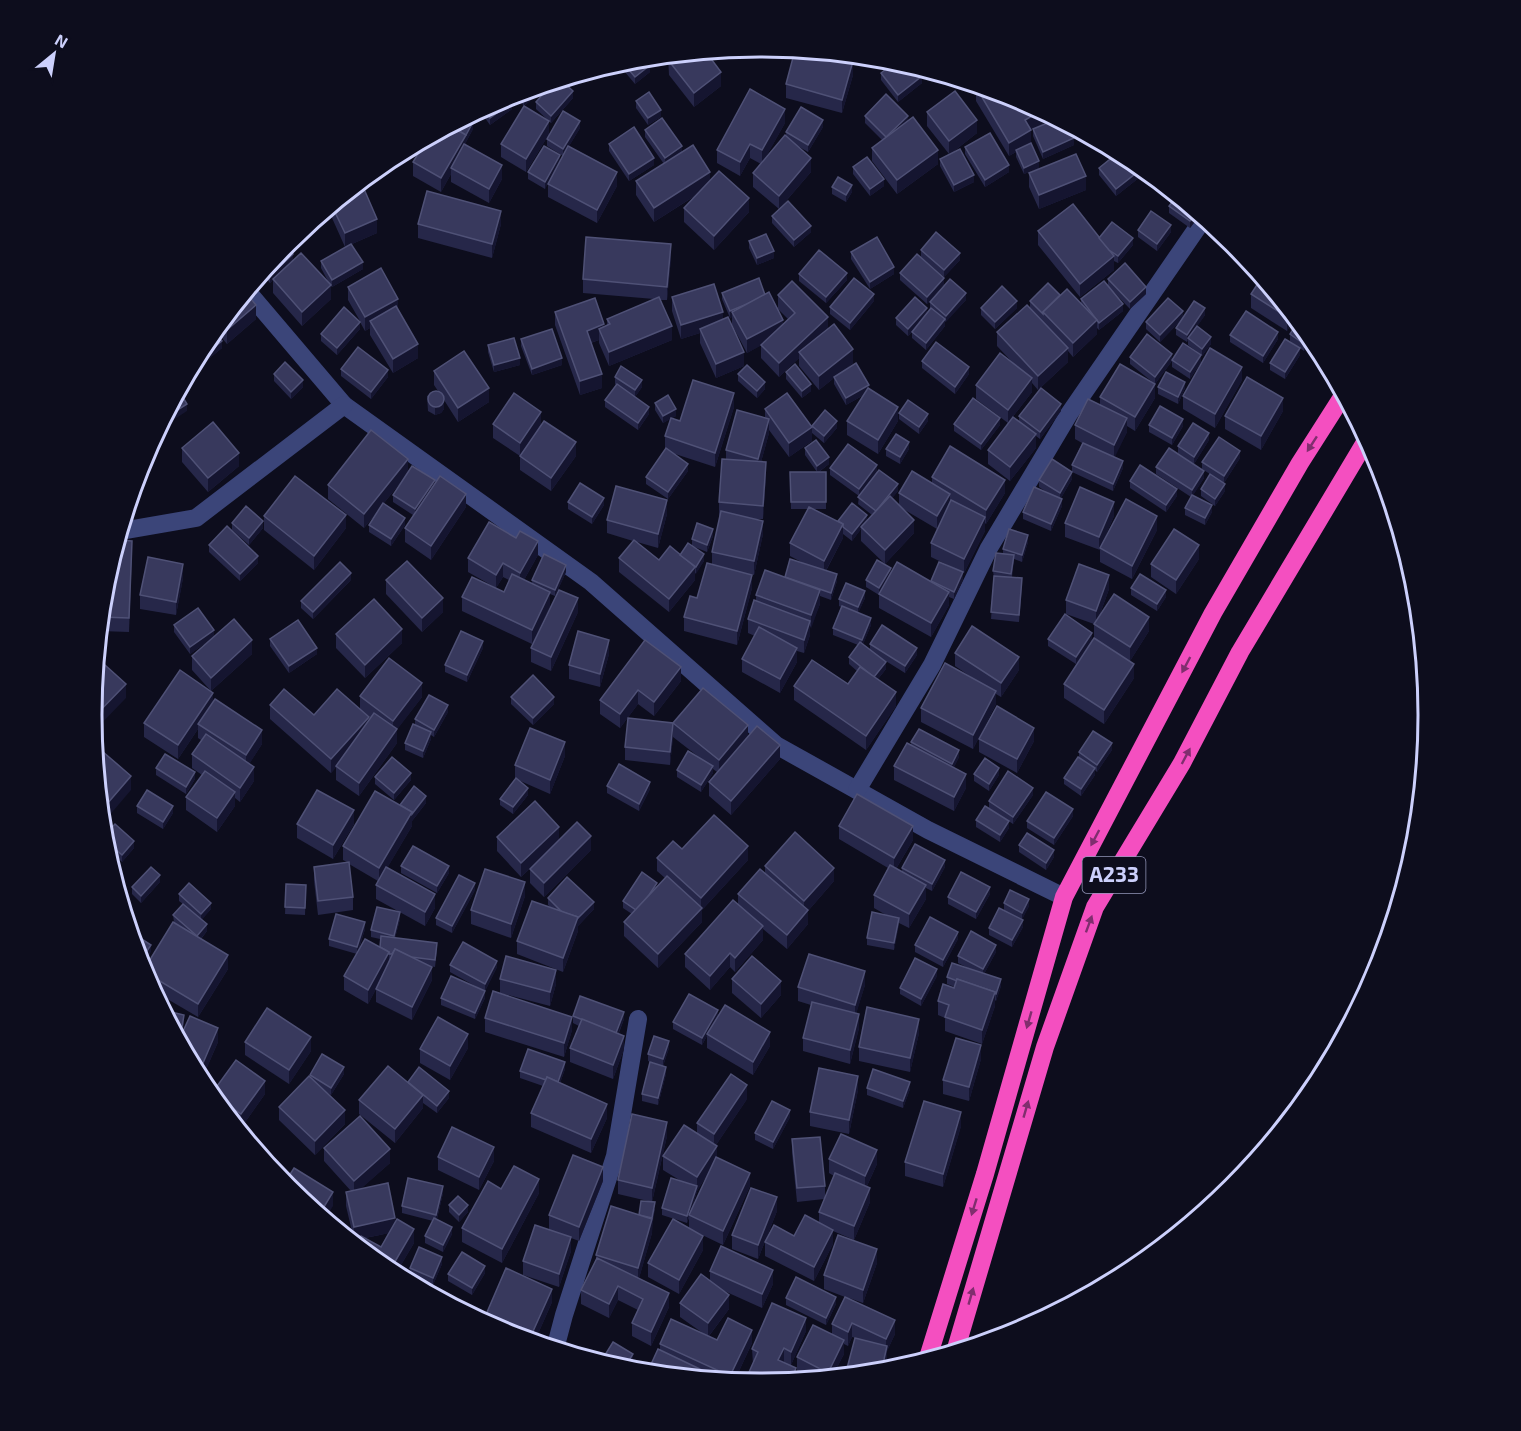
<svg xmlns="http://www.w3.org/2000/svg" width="1521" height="1431" font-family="'Exo 2',sans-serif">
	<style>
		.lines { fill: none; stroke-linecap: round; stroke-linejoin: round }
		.minor { stroke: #3b4579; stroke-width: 18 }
		.highway { stroke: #f44fc0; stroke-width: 18 }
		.wall { fill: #262749; fill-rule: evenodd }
		.shaded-wall { fill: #151530 }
		.building { fill: #38395d; stroke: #4f5176; stroke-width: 1.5 }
		.oneway { fill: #802e6e }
		.labels { text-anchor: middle; stroke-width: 5; stroke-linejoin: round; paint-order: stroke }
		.shield { fill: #0d0d1d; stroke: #9396b9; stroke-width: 1.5 }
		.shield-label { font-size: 21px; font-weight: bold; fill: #ccd0fc }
		.rim { fill: none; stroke: #ccd0fc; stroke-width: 3 }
	</style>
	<rect width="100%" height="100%" fill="#0d0d1d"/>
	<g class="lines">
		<!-- minor -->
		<g class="minor">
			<polyline points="247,291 344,405 591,582 776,745 928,830 1064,897"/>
			<polyline points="121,531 196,518 344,405"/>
			<polyline points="857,790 932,665 989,548 1069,414 1204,218"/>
			<polyline points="555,1349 564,1315 615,1156 638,1019"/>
		</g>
		<!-- highway -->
		<g class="highway">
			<polyline points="955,1352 1045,1047 1095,907 1182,763 1240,652 1367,439"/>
			<polyline points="927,1361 985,1174 1064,897 1213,613 1300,463 1344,394"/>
		</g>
	</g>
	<!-- wall -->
	<g class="wall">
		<polygon points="761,46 767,47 763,54 752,47"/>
		<polygon points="706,52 721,86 694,107 669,75 668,56"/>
		<polygon points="630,59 650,72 635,84 619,65 619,63"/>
		<polygon points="881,73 922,83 898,102 881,80"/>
		<polygon points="853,75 842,113 786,98 786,84"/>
		<polygon points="549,84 549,85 524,106 549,134 526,172 501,157 501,144 524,106 514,94"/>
		<polygon points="976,87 1044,112 1044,123 1031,130 1031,143 1039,168 1024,174 1016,157 1016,152 1009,156 976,101"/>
		<polygon points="505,97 512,109 490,125 480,111"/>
		<polygon points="573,98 551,123 536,109 536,102"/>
		<polygon points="636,101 661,117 648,125 636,108"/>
		<polygon points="927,112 977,133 953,152 974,182 954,192 940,166 940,159 949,154 927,126"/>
		<polygon points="865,116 908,121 938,164 897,194 872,161 872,148 882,140 865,123"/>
		<polygon points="785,123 764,160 786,136 786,132 823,127 808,152 796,145 811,172 780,208 811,232 794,247 772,223 772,216 779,209 753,187 753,173 761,164 750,158 740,176 717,163 717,150"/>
		<polygon points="580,128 569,146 617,186 597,223 548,197 548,184 563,156 547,146 547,139"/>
		<polygon points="473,129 466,142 466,145 502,179 489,203 451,182 451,174 441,192 413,176 413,162"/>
		<polygon points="1033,129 1074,145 1043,159 1033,136"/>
		<polygon points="645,130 682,152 710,181 749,212 714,250 684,222 684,208 698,194 654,222 636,195 636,181 664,164 645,137"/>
		<polygon points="609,144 654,165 629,181 609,151"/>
		<polygon points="965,147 1009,172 985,187 965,154"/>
		<polygon points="560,155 545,189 528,179 528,172"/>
		<polygon points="1141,166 1161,183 1153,188"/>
		<polygon points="853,167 884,186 870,196 853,174"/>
		<polygon points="378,168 369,182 365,179"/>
		<polygon points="1099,168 1140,177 1116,196 1099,175"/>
		<polygon points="1029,173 1086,190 1039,209 1029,187"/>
		<polygon points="361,182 377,233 352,244 363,269 332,287 331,286 331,299 302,326 273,293 273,280 270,283 262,274 285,246 293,261 330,285 321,268 321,261 345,247 328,209"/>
		<polygon points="832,187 852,192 846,202 832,194"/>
		<polygon points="1177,196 1200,215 1190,228 1169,213 1169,206"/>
		<polygon points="418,224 501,224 492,258 418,238"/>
		<polygon points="1138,230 1171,232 1157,251 1138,237"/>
		<polygon points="1038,231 1099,238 1133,245 1118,263 1114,261 1114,270 1080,297 1038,245"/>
		<polygon points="1220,240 1234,243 1256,270 1220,247"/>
		<polygon points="749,241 774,258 757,265 749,248"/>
		<polygon points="921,250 960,260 944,277 921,257"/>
		<polygon points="851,252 894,274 870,289 851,259"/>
		<polygon points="671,258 667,300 660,300 672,340 609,366 599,343 599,340 591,343 602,388 580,395 555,325 555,312 604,327 607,325 607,319 654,299 583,293 583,279"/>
		<polygon points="900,273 944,284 927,304 900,280"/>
		<polygon points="799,274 847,280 826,303 799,281"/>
		<polygon points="1262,277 1295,317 1287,331 1251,308 1251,294"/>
		<polygon points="1108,279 1146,294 1130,309 1108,286"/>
		<polygon points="348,287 398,310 418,358 393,373 370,335 370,328 365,331 360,322 360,329 337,355 321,341 321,334 360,321 348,300"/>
		<polygon points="246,293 256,319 227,344 215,330"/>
		<path d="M722 293 765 295 778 308V295L828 329 853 363 841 373 869 389 898 421 878 454 847 435V421L864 395 846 405 834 384V378L819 390 799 366V358L779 377 761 358V345L747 353 732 325V317L730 318 722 299ZM778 309 788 319 783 324Z"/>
		<polygon points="1060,295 1081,303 1081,299 1123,311 1099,330 1097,328 1097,334 1073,357 1068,351 1068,362 1038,390 1032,383 1032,392 1008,423 976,399 976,385 1014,364 997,346 997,332 1030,308 1030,301"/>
		<polygon points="672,297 723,319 744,366 716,378 700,343 700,333 681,339 672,311"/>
		<polygon points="966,300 945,322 945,326 926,350 912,338 912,332 908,336 896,325 896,318 927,313 930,309 930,302"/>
		<polygon points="874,301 850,330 830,314 830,307"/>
		<polygon points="981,308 1017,308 995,329 981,315"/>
		<polygon points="1205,315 1197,326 1211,344 1202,356 1201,355 1201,362 1190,379 1172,367 1172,361 1155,384 1130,364 1130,357 1172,359 1200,354 1188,345 1188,340 1187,342 1176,335 1176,328 1182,319 1160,342 1146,329 1146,322"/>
		<polygon points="1290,334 1312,339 1304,351 1290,341"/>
		<polygon points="1230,335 1278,339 1263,363 1230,342"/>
		<polygon points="521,339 562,365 532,375 521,346"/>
		<polygon points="204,344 222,348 206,361 200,353"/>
		<polygon points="488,345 520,365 494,372 488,352"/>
		<polygon points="1300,355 1285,379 1270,370 1270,363"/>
		<polygon points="922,361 969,374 955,394 922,368"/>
		<polygon points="341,369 388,377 371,399 341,376"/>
		<polygon points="434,371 489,402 458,422 444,400 444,409 441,413 435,415 428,411 427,396 438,391 434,385"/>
		<polygon points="786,372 811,391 802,398 786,379"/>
		<polygon points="274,374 303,387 291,399 274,381"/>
		<polygon points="738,374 765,389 757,398 738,381"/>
		<polygon points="615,377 642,387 635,397 649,414 638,430 605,407 605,400 616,385 615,384"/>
		<polygon points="1242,380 1215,428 1183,409 1183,396"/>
		<polygon points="1158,387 1185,388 1178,404 1158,394"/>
		<polygon points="1100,397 1155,398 1135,431 1127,426 1127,432 1114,457 1123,468 1113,491 1072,472 1072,465 1082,443 1075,439 1075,425 1100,405"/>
		<polygon points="655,403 676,416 672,418 680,421 734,407 715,467 672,453 688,471 668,499 646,484 646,477 665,450 665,436 670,419 663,423 655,410"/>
		<polygon points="765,409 812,441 789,457 769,430 769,433 761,462 766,476 763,519 755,519 763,534 754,575 749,574 752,588 737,645 684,631 684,617 697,598 712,565 712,552 720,516 719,516 719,502 726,459 726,450 765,418"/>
		<polygon points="1061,411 1040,439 1036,436 1036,448 1010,481 988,464 988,450 1019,421 1019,416"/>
		<polygon points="1283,411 1261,450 1225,429 1225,416"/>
		<polygon points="899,413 928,421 919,434 899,419"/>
		<polygon points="493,424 541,425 576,456 551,491 520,470 520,456 493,438"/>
		<polygon points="954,424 1000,425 981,450 954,431"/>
		<polygon points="1149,425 1183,426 1172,445 1149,432"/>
		<polygon points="812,426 837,428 824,443 812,433"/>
		<polygon points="1209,440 1194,464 1178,453 1178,446"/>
		<polygon points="182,448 239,466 208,492 182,462"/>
		<polygon points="805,448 829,464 819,472 826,472 826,509 814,509 838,522 867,521 872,515 858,504 859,496 830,475 830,468 877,472 898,491 892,498 899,505 899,493 932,483 932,477 1005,493 986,524 985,523 985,531 964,573 931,557 931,543 937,529 903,509 914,533 885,564 861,541 861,529 852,541 843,534 843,538 826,571 837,581 831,600 820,596 820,604 810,628 810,635 804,653 797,651 797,662 780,693 742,672 742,659 755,636 748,633 748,619 756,601 756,595 785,577 803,563 790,556 790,543 808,509 791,509 790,472 817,472 805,455"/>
		<polygon points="886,449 909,449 900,464 886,456"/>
		<polygon points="1240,458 1224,483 1225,491 1215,506 1201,496 1201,489 1210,474 1202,469 1202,462"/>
		<polygon points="1156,467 1204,478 1193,495 1212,512 1205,525 1185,515 1185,508 1191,497 1156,474"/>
		<polygon points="408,472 435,484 466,507 431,560 405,542 405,528 413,515 393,502 393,495 404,478 384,503 405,525 391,546 369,532 369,525 382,506 364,528 328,499 328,485"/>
		<polygon points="1072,479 1061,498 1062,506 1051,531 1023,519 1023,512 1048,493 1039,487 1039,480"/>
		<polygon points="1130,481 1177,496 1166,512 1130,488"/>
		<polygon points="568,502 604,505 592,524 568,509"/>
		<polygon points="667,514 658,548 637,542 659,560 680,555 692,546 692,539 713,536 707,552 692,546 704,561 695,574 695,580 669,612 619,572 619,558 633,541 607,533 607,520"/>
		<polygon points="264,516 346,528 314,570 264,530"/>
		<polygon points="1114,516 1104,539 1157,530 1132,579 1100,562 1100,550 1065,537 1065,523"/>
		<polygon points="232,523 263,528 249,545 232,530"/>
		<polygon points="1399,528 1404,545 1396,540 1396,533"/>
		<polygon points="1028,542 1022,562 1014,559 1012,577 1022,585 1019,622 991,619 994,578 993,571 1003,554 1003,549"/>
		<polygon points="209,545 258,563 240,581 209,552"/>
		<polygon points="132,554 129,632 100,631 104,585"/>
		<polygon points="538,555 524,580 532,583 532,580 566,572 555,596 550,594 550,606 532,644 462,611 462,597 504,592 509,580 503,577 496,588 468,572 468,558"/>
		<polygon points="1199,559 1176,594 1151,577 1151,564"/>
		<polygon points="891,574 931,581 963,579 954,599 949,597 949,605 931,637 879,608 879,594 879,595 866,587 866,580"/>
		<polygon points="183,578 176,615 140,609 140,595"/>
		<polygon points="351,580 313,619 301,608 301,601"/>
		<polygon points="386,580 443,612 422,632 386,594"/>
		<polygon points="1131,588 1166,597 1157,611 1131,595"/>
		<polygon points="1109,589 1099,617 1149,631 1130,661 1094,638 1094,624 1066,614 1066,600"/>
		<polygon points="865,598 858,613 871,625 863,644 870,650 870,644 917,655 905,673 881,658 886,669 878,679 896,706 866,750 794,700 794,686 848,684 857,671 849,664 849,657 858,645 833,635 833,628 841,607 839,606 839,599"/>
		<polygon points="578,612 551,671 531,662 531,648"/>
		<polygon points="174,625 214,637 252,654 211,691 213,701 262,744 249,764 254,781 240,802 235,798 235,806 217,832 186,810 186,797 202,775 192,768 192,754 201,740 198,738 198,729 178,759 144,737 144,723 211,691 192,670 192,656 214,637 190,654 174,632"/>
		<polygon points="336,634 402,643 365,678 336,648"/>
		<polygon points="270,639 317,654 289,673 270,646"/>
		<polygon points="1048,639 1092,640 1076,664 1048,646"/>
		<polygon points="645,640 681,681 654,716 638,704 620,728 600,714 600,700"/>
		<polygon points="483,648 467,682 445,672 445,665"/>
		<polygon points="955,653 1019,670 1001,697 996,694 996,704 973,749 921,722 921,708 971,677 955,666"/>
		<polygon points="609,654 600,687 569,679 569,665"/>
		<polygon points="1134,678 1104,724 1064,698 1064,684"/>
		<path d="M360 696 422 697 397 729V743L359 796 336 780V767L331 773 270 719V705L314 715 360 709ZM361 710 371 718 369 721Z"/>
		<polygon points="511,697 554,704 533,725 511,704"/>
		<polygon points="448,712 434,737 431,735 431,739 423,758 405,750 405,743 415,725 415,719"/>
		<polygon points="673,723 748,737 780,759 731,815 709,796 709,782 717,772 713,769 713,773 701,792 677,777 677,770 700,758 673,737"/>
		<polygon points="673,737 670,765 625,760 625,747"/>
		<polygon points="979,739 1034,741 1017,773 979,752"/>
		<polygon points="911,742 959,757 954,767 966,788 954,811 894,780 894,766 911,745"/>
		<polygon points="1112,750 1097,772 1095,770 1095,775 1081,796 1064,784 1064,778 1079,758 1079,752"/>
		<polygon points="565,756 550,794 518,780 528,795 513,814 500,805 500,799 515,779 515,765"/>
		<polygon points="156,768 195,779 186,794 156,775"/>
		<polygon points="974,774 999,775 989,791 974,781"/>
		<polygon points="375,777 411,780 394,800 375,784"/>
		<polygon points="607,786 650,789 639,811 607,793"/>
		<polygon points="1033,795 1013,824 989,808 989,801"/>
		<polygon points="426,803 412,821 412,826 387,868 435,908 425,926 376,899 376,885 378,881 349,864 353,897 353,910 318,915 314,881 314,867 347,862 343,860 343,846 400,805"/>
		<polygon points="137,806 173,813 163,829 137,813"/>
		<polygon points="1073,816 1054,845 1027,828 1027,821"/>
		<polygon points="976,820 1009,828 1000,842 976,827"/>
		<polygon points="297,824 354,824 333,859 297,838"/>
		<polygon points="839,826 913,840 896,869 902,872 902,868 945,867 932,891 926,888 926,899 909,928 899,923 894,950 867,945 867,938 886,915 874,908 874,895 888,868 839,839"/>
		<polygon points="103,837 134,848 122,862 105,846"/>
		<polygon points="497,837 591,850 544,897 530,883 530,869 537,862 521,877 497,851"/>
		<polygon points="1019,845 1054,857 1046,870 1019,852"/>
		<polygon points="682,849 748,860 702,910 702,922 658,968 624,936 624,922 632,914 623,908 623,901 657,886 665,878 657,871 657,858"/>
		<polygon points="401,866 449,873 437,893 401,873"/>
		<polygon points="765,866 834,881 808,911 808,924 787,949 763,929 763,940 735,972 730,967 710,990 685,967 685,954 738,904 738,894 765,873"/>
		<polygon points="160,882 141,903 132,894 132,887"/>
		<polygon points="286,884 306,885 305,915 285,914"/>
		<polygon points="475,890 452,933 436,925 436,918"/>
		<polygon points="179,894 211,909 201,920 207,931 201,939 228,969 198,1017 152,990 143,973 143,971 174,922 173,915 183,904 179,901"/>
		<polygon points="990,894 976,919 948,904 948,897"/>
		<polygon points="525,896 511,938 471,924 471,910"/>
		<polygon points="548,898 594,909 578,926 578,931 563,972 517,954 517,941 550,907 548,905"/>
		<polygon points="1004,903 1029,906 1022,919 1023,927 1012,947 989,935 989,928 1004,910"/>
		<polygon points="400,919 395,938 437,950 435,967 430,966 432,980 412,1020 376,1002 376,989 368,1004 344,990 344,976 357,954 329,946 329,939 365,929 358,952 380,947 380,939 371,937 371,930"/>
		<polygon points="958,939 943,967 915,952 915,945"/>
		<polygon points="996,952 984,974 1001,986 996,1001 995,1000 995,1006 982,1044 945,1031 945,1018 938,1015 938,1001 954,988 955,987 947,984 947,977 970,969 958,963 958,956"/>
		<polygon points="450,965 497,967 485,991 485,998 475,1019 441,1005 441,998 482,990 450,972"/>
		<polygon points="937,976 921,1006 900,994 900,988"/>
		<polygon points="500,979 556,984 550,1006 500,993"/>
		<polygon points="732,979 781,995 761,1018 732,993"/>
		<polygon points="865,985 856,1013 859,1028 850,1064 803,1051 803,1038 811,1005 798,1001 798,987"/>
		<polygon points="163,1010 184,1022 182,1035 218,1042 201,1081"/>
		<polygon points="573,1016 624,1019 619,1033 624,1049 613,1079 570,1062 570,1048 579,1026 573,1023"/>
		<polygon points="718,1016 770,1046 753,1075 707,1048 707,1036 702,1045 673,1029 673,1022"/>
		<polygon points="485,1018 572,1030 564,1057 485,1032"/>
		<polygon points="919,1033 910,1072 859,1061 859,1047"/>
		<polygon points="245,1042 311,1051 289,1084 245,1055"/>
		<polygon points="468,1048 450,1080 420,1063 420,1049"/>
		<polygon points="669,1048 663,1066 666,1074 658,1105 642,1101 642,1094 654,1063 648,1061 648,1054"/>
		<polygon points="981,1059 969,1101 943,1094 943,1080"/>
		<polygon points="565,1069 560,1083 607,1118 591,1153 531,1127 531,1113 543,1086 520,1078 520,1071"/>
		<polygon points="344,1074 331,1095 326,1092 345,1124 315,1155 279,1120 279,1107 310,1076 310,1075"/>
		<polygon points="408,1082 449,1098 437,1113 423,1103 423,1108 395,1143 359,1114 359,1100"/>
		<polygon points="867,1088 910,1089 903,1108 867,1095"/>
		<polygon points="858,1090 849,1134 810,1126 810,1112"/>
		<polygon points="212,1093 265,1094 241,1128 234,1123 234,1124 212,1097"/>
		<path d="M747 1099 716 1145 717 1157 750 1186 723 1245 698 1233 703 1250 679 1294 648 1277V1263L689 1228V1218L687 1223 662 1215V1208L681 1181 663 1170V1156L697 1133V1123ZM710 1170 692 1208 697 1191Z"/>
		<polygon points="790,1117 773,1149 755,1140 755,1133"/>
		<polygon points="961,1126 943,1187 905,1176 905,1162"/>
		<polygon points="667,1136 652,1202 618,1194 618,1180"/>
		<polygon points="792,1139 825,1186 825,1199 834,1176 829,1173 829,1159 877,1164 867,1186 870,1202 854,1240 833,1231 833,1244 814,1281 765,1256 765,1242 794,1236 819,1223 819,1212 824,1199 797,1202 792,1153"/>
		<path d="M324 1148 390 1163 360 1189 395 1221 414 1243 395 1275 359 1239 354 1240 346 1206V1192L351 1191 324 1161ZM388 1233 381 1247 365 1238 380 1235Z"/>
		<polygon points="438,1157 494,1161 479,1190 438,1170"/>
		<polygon points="603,1181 579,1241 571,1238 571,1251 559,1287 523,1275 523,1261 549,1229 549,1215"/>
		<polygon points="501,1189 539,1193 502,1263 462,1242 462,1228"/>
		<polygon points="443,1193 437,1219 452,1234 443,1252 425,1243 425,1236 433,1221 402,1213 402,1206"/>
		<polygon points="449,1205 468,1212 459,1222 449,1212"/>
		<polygon points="655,1209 652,1224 652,1233 639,1278 669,1307 651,1346 632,1336 632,1323 638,1310 618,1300 609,1318 581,1304 581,1290 596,1260 596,1255 639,1215"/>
		<polygon points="777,1211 758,1259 732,1249 732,1235"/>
		<polygon points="877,1263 863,1303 849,1298 895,1334 887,1351 887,1360 884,1372 845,1376 856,1338 852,1337 848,1346 844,1344 844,1354 832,1377 814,1379 797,1371 797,1357 832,1334 832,1324 845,1297 824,1289 824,1275"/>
		<polygon points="442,1264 433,1285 410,1275 410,1268"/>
		<polygon points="710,1271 773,1284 762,1308 722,1290 729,1309 709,1336 717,1340 752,1343 734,1382 647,1373 660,1349 660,1344 704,1334 680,1317 680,1303 710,1281"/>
		<polygon points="485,1273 472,1295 448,1281 448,1274"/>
		<polygon points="786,1298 836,1304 826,1325 786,1305"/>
		<polygon points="552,1302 534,1343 504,1333 485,1323 485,1317"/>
		<polygon points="806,1331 791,1365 796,1381 760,1384 739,1382 749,1382 749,1372 753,1364 752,1349"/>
	</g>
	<!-- shaded-wall -->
	<g class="shaded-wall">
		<polygon points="763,47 767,47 763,54"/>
		<polygon points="853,61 853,75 842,113 842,100"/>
		<polygon points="650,65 650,72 635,84 635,77"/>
		<polygon points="721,72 721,86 694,107 694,93"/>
		<polygon points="922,76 922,83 898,102 898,95"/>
		<polygon points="549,84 549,85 524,106 524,99 539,87"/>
		<polygon points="573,91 573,98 551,123 551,116"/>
		<polygon points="512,102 512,109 490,125 490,118"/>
		<polygon points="785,109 785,123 762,164 762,150"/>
		<polygon points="661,110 661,117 648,125 648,118"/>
		<polygon points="1041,111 1044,112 1044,123 1031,130 1031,143 1009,156 1009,143 1025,120"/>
		<polygon points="908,116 908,123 887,137"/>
		<polygon points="823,120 823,127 808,152 808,145"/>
		<polygon points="977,120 977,133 949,155 949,141"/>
		<polygon points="549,121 549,134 526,172 526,159"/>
		<polygon points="580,121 580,128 563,156 563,149"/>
		<polygon points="473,122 473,129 466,142 466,149 451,168 451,174 441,192 441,178"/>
		<polygon points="1074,138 1074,145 1043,159 1043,152"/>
		<polygon points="750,144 750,158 740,176 740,162"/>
		<polygon points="682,146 682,153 665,165 665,158"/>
		<polygon points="938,150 938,164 897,194 897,180"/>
		<polygon points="560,155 560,162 545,189 545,182"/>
		<polygon points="654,158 654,165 629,181 629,174"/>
		<polygon points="811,158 811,172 779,209 779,196"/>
		<polygon points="1039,161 1039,168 1024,174 1024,168"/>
		<polygon points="502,165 502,179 489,203 489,189"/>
		<polygon points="1009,165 1009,172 985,187 985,180"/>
		<polygon points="378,168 378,169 369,182 369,175"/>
		<polygon points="1140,170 1140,177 1116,196 1116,189"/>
		<polygon points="617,172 617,186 597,223 597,210"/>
		<polygon points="710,172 710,186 654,222 654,208"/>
		<polygon points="974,175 974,182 954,192 954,185"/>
		<polygon points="1086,176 1086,190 1039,209 1039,195"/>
		<polygon points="1153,176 1161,183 1153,188"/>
		<polygon points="884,179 884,186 870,196 870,189"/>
		<polygon points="852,185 852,192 846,202 846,195"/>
		<polygon points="749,198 749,212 714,250 714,236"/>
		<polygon points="501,211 501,224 492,258 492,244"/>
		<polygon points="1197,212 1200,215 1190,228 1190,221"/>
		<polygon points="377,219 377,233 345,247 345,233"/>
		<polygon points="1171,225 1171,232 1157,251 1157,244"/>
		<polygon points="811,226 811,232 794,247 794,240"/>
		<polygon points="1133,238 1133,245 1118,263 1118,256"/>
		<polygon points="671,244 671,258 667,300 667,287"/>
		<polygon points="774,251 774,258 757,265 757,258"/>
		<polygon points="960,253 960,260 944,277 944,270"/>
		<polygon points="293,254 293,261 270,283 270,276"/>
		<polygon points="1114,256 1114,270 1080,297 1080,284"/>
		<polygon points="363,262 363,269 332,287 332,280"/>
		<polygon points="894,267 894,274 870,289 870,282"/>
		<polygon points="847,273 847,280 826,303 826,297"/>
		<polygon points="944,278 944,284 927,304 927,297"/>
		<polygon points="331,285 331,299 302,326 302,312"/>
		<polygon points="1146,287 1146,294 1130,309 1130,302"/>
		<polygon points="966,293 966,300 946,322 946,316"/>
		<polygon points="874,294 874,301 850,330 850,323"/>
		<polygon points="766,297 732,312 732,317 730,318 730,311"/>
		<polygon points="398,299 398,313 370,321 370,328 365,331 365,317"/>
		<polygon points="1017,301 1017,308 995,329 995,322"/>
		<polygon points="1123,304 1123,311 1099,330 1099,323"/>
		<polygon points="256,305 256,319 227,344 227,330"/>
		<polygon points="927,308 927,315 908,336 908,329"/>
		<polygon points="1205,308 1205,315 1189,339 1188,338 1187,342 1187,335"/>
		<polygon points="1183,311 1183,318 1160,342 1160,335"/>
		<polygon points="1290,311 1295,317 1287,331 1287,317"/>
		<polygon points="723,312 723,326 700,329 700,333 681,339 681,325"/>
		<polygon points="828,317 828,331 799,352 799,358 779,377 779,363"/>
		<polygon points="945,319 945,326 926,350 926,343"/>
		<polygon points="783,320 783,334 747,353 747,339"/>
		<polygon points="1097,320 1097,334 1073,357 1073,343"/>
		<polygon points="360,322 360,329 337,355 337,348"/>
		<polygon points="604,324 604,338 599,329 599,340 587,344 587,331"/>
		<polygon points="672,326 672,340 609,366 609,352"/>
		<polygon points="1278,332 1278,339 1263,363 1263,356"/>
		<polygon points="1310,335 1312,339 1304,351 1304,344"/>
		<polygon points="1211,337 1211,344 1202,356 1202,349"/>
		<polygon points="222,341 222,348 206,361 206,354"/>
		<polygon points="418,344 418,358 393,373 393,359"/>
		<polygon points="1068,348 1068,362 1038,390 1038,376"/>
		<polygon points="1300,348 1300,355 1285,379 1285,372"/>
		<polygon points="853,349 853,363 819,390 819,376"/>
		<polygon points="744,352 744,366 716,378 716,364"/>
		<polygon points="1172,354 1172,361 1155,384 1155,377"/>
		<polygon points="1201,355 1201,362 1190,379 1190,372"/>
		<polygon points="520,358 520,365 494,372 494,365"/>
		<polygon points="562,358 562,365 532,375 532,369"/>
		<polygon points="969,367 969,374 955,394 955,387"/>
		<polygon points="1242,367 1242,380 1215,428 1215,414"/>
		<polygon points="388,370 388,377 371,399 371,392"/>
		<polygon points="602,374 602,388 580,395 580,381"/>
		<polygon points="1032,378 1032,392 1008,423 1008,410"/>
		<polygon points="303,380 303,387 291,399 291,392"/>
		<polygon points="642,380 642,387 635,397 635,390"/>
		<polygon points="765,382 765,389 757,398 757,391"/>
		<polygon points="1185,382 1185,388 1178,404 1178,397"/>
		<polygon points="811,384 811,391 802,398 802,391"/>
		<polygon points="1155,384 1155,398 1135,431 1135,417"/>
		<polygon points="869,385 869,392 846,405 846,398"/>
		<polygon points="489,388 489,402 458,422 458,408"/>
		<polygon points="734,393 734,407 715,467 715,453"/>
		<polygon points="1283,398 1283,411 1261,450 1261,436"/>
		<polygon points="444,402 444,409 441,413 435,415 435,408"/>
		<polygon points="187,404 187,411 164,426 165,418"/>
		<polygon points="1061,404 1061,411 1040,439 1040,432"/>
		<polygon points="649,407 649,414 638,430 638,423"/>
		<polygon points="898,407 898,421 878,454 878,440"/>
		<polygon points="676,409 676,416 663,423 663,416"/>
		<polygon points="541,412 541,426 520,456 520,443"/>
		<polygon points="928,414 928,421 919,434 919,427"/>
		<polygon points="1000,418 1000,425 981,450 981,444"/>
		<polygon points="1127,418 1127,432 1114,459 1114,445"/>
		<polygon points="769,419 769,433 758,473 758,459"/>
		<polygon points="1183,419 1183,426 1172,445 1172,438"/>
		<polygon points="837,421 837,428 824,443 824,436"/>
		<polygon points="812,427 812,441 789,457 789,443"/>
		<polygon points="1209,433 1209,440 1194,464 1194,457"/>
		<polygon points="1036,434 1036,448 1010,481 1010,467"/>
		<polygon points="576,442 576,456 551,491 551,478"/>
		<polygon points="909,442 909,449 900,464 900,457"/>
		<polygon points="1240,451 1240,458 1224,483 1224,476"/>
		<polygon points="239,453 239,466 208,492 208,478"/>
		<polygon points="829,457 829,464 817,473 817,466"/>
		<polygon points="408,459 408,473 364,528 364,514"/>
		<polygon points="1123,461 1123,468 1113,491 1113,484"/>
		<polygon points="766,462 766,476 763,519 763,506"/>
		<polygon points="688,464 688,471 668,499 668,492"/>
		<polygon points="877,465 877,472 859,496 859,489"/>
		<polygon points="1204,471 1204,478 1192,497 1192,490"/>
		<polygon points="1072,472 1072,479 1060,500 1060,493"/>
		<polygon points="435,480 435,487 415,516 415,509"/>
		<polygon points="1005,480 1005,493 986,524 986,510"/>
		<polygon points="898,484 898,491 877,518 877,511"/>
		<polygon points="1225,484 1225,491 1215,506 1215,499"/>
		<polygon points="1177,489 1177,496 1166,512 1166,505"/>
		<polygon points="466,494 466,507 431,560 431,546"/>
		<polygon points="950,494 950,508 937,529 937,516"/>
		<polygon points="138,495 138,502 128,507 130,499"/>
		<polygon points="604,498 604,505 592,524 592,517"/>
		<polygon points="1062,499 1062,506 1051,531 1051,524"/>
		<polygon points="667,500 667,514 658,548 658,534"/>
		<polygon points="1114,502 1114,516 1100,549 1100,548 1099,551 1099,537"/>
		<polygon points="1212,505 1212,512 1205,525 1205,518"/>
		<polygon points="346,515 346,528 314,570 314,556"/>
		<polygon points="867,515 867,522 861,527 861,529 852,541 852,534"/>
		<polygon points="1157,516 1157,530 1132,579 1132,566"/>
		<polygon points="985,517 985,531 964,573 964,559"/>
		<polygon points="405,518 405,525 391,546 391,539"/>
		<polygon points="914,520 914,533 885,564 885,550"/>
		<polygon points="263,521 263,528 249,545 249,538"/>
		<polygon points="763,521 763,534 754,575 754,561"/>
		<polygon points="843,524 843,538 824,574 824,561"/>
		<polygon points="713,529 713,536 707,552 707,545"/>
		<polygon points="1028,535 1028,542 1022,562 1022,555"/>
		<polygon points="538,541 538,555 520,587 520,573"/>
		<polygon points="1199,545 1199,559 1176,594 1176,580"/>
		<polygon points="704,554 704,561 696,574 696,567"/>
		<polygon points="258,556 258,563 240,581 240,574"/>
		<polygon points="503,563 503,577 496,588 496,575"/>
		<polygon points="183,564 183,578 176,615 176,602"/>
		<polygon points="566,565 566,572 555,596 555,590"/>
		<polygon points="695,567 695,580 669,612 669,599"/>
		<polygon points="891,568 891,575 879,595 879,588"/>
		<polygon points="963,572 963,579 954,599 954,592"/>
		<polygon points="351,573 351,580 313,619 313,612"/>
		<polygon points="837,574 837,581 831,600 831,593"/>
		<polygon points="752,575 752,588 737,645 737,631"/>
		<polygon points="1109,575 1109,589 1096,625 1096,611"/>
		<polygon points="820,590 820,604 811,629 811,615"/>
		<polygon points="1166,590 1166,597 1157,611 1157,604"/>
		<polygon points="865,591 865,598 858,614 858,607"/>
		<polygon points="550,592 550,606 532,644 532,630"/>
		<polygon points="949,592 949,605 931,637 931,623"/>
		<polygon points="443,598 443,612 422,632 422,618"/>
		<polygon points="578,598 578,612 551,671 551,657"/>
		<polygon points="1149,617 1149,631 1130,661 1130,647"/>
		<polygon points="871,618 871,625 862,647 862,640"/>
		<polygon points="810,621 810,635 804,653 804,640"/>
		<polygon points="402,629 402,643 365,678 365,665"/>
		<polygon points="214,630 214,637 190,654 190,647"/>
		<polygon points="1092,633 1092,640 1076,664 1076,657"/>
		<polygon points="252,640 252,654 211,691 211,678"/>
		<polygon points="609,640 609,654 600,687 600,674"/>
		<polygon points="483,641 483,648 467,682 467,675"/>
		<polygon points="317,648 317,654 289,673 289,666"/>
		<polygon points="797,648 797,662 780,693 780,679"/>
		<polygon points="917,648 917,655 905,673 905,666"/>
		<polygon points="1019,657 1019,670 1001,697 1001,683"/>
		<polygon points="886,662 886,669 874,684 874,677"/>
		<polygon points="1134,664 1134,678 1104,724 1104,710"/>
		<polygon points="681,667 681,681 654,716 654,702"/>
		<polygon points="422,683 422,697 393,735 393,721"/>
		<polygon points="126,684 126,698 93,732 92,719"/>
		<polygon points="638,690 638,704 620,728 620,714"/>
		<polygon points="996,691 996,704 973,749 973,735"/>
		<polygon points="896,692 896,706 866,750 866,736"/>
		<polygon points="213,693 213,707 198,724 198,729 178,759 178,745"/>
		<polygon points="554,697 554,704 533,725 533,718"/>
		<polygon points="448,705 448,712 434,737 434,730"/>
		<polygon points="369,717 369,731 331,773 331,759"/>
		<polygon points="673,723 673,737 670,765 670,752"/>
		<polygon points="748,725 748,739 719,774 719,760"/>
		<polygon points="1034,728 1034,741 1017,773 1017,759"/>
		<polygon points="397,729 397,743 359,796 359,783"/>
		<polygon points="262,730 262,744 246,769 246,755"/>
		<polygon points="431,732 431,739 423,758 423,751"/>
		<polygon points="565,742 565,756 550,794 550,780"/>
		<polygon points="1112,743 1112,750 1097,772 1097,765"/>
		<polygon points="780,745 780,759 731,815 731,801"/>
		<polygon points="959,750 959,757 952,771 952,764"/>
		<polygon points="713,766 713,773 701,792 701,785"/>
		<polygon points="254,767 254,781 240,802 240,788"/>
		<polygon points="999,768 999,775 989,791 989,784"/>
		<polygon points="1095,768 1095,775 1081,796 1081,789"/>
		<polygon points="195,772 195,779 186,794 186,787"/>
		<polygon points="411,773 411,780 394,800 394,793"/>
		<polygon points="966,774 966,788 954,811 954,797"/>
		<polygon points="131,776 131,790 102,824 101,811"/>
		<polygon points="650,782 650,789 639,811 639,804"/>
		<polygon points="528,788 528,795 513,814 513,807"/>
		<polygon points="1033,788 1033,795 1013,824 1013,817"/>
		<polygon points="235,792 235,806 217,832 217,818"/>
		<polygon points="426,796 426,803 412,821 412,814"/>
		<polygon points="173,806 173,813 163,829 163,822"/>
		<polygon points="1073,809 1073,816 1054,845 1054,838"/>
		<polygon points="354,810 354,824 333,859 333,845"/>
		<polygon points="412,812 412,826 379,882 379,868"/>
		<polygon points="1009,821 1009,828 1000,842 1000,835"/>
		<polygon points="913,826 913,840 894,872 894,858"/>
		<polygon points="559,827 559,841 521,877 521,863"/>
		<polygon points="591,836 591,850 544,897 544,883"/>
		<polygon points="134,841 134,848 122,862 122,855"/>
		<polygon points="748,846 748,860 702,910 702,922 658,968 658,954 701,909 701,898"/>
		<polygon points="1054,850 1054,857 1046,870 1046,863"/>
		<polygon points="945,860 945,867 932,891 932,884"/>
		<polygon points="449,866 449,873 437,893 437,886"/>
		<polygon points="834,868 834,881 808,911 808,924 787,949 787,935 804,915 804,901"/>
		<polygon points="160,875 160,882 141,903 141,896"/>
		<polygon points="525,882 525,896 511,938 511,924"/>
		<polygon points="475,883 475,890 452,933 452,926"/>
		<polygon points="926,885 926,899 909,928 909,914"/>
		<polygon points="990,887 990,894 976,919 976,912"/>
		<polygon points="435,894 435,908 425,926 425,912"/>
		<polygon points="1029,899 1029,906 1022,920 1022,913"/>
		<polygon points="594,902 594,909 578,926 578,931 563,972 563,958 574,923"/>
		<polygon points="211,903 211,909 201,921 201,914"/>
		<polygon points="400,912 400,919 394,942 394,936"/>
		<polygon points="899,918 899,925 894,950 894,943"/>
		<polygon points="1023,920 1023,927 1012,947 1012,940"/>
		<polygon points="365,922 365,929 357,954 357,947"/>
		<polygon points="207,924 207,931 197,943 197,936"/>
		<polygon points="763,926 763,940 735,972 735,958"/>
		<polygon points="958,932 958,939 943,967 943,960"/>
		<polygon points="151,945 151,952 141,967 141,960"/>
		<polygon points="996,945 996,952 983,976 983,969"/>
		<polygon points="389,952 389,966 368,1004 368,990"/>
		<polygon points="730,953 730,967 710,990 710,976"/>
		<polygon points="228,955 228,969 198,1017 198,1004"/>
		<polygon points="497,961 497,967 485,991 485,984"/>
		<polygon points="432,967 432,980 412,1020 412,1007"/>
		<polygon points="937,969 937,976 921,1006 921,999"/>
		<polygon points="556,970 556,984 550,1006 550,992"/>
		<polygon points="865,971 865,985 855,1018 855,1005"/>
		<polygon points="1001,979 1001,986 996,1001 996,994"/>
		<polygon points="781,981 781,995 761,1018 761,1004"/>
		<polygon points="485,991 485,998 475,1019 475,1013"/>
		<polygon points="995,992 995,1006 982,1044 982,1030"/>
		<polygon points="718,1010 718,1017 707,1034 707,1036 702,1045 702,1038"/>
		<polygon points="624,1012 624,1019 616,1039 616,1033"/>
		<polygon points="859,1014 859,1028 850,1064 850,1050"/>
		<polygon points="184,1015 184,1022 181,1040 181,1033"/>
		<polygon points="572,1017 572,1030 564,1057 564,1043"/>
		<polygon points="919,1019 919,1033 910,1072 910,1058"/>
		<polygon points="218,1028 218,1042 201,1081 200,1079 200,1070"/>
		<polygon points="770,1032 770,1046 753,1075 753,1062"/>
		<polygon points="468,1034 468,1048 450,1080 450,1066"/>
		<polygon points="624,1036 624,1049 613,1079 613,1065"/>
		<polygon points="311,1037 311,1051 289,1084 289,1070"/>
		<polygon points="669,1041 669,1048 663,1066 663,1059"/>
		<polygon points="981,1045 981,1059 969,1101 969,1087"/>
		<polygon points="565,1062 565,1069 557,1091 557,1084"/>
		<polygon points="344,1067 344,1074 331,1095 331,1088"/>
		<polygon points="666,1067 666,1074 658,1105 658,1098"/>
		<polygon points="858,1076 858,1090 849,1134 849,1120"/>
		<polygon points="265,1081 265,1094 241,1128 241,1114"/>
		<polygon points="910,1082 910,1089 903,1108 903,1101"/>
		<polygon points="747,1085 747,1099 714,1148 714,1134"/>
		<polygon points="449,1091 449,1098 437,1113 437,1106"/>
		<polygon points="423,1095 423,1108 395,1143 395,1129"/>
		<polygon points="607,1104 607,1118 591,1153 591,1139"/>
		<polygon points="345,1110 345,1124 315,1155 315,1141"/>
		<polygon points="790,1110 790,1117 773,1149 773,1142"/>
		<polygon points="961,1112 961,1126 943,1187 943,1174"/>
		<polygon points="667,1122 667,1136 652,1202 652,1188"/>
		<polygon points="717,1146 717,1159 697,1191 690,1215 689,1215 687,1223 687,1216 697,1186 697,1177"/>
		<polygon points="494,1147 494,1161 479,1190 479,1177"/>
		<polygon points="390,1149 390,1163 354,1195 354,1181"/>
		<polygon points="877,1150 877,1164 865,1190 865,1176"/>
		<polygon points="603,1167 603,1181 579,1241 579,1227"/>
		<polygon points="750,1173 750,1186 723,1245 723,1231"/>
		<polygon points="539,1179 539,1193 502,1263 502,1249"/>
		<polygon points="443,1186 443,1193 436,1222 436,1215"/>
		<polygon points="870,1188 870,1202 854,1240 854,1226"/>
		<polygon points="333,1192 333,1206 325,1219 319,1215"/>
		<polygon points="777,1197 777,1211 758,1259 758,1245"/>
		<polygon points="655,1202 652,1233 638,1282 638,1268 652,1220"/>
		<polygon points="468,1205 468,1212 459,1222 459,1215"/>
		<polygon points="395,1218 395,1232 354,1240 354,1227"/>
		<polygon points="452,1227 452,1234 443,1252 443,1245"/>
		<polygon points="414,1229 414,1243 395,1275 389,1272"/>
		<polygon points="833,1230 833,1244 814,1281 814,1267"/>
		<polygon points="703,1236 703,1250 679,1294 679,1280"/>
		<polygon points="571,1237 571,1251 559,1287 559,1274"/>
		<polygon points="877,1249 877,1263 863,1303 863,1290"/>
		<polygon points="442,1257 442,1264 433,1285 433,1278"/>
		<polygon points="485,1266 485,1273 472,1295 472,1288"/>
		<polygon points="773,1270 773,1284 762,1308 762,1294"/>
		<polygon points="618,1286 618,1300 609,1318 609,1304"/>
		<polygon points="552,1289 552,1302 534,1343 530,1341 530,1338"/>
		<polygon points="669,1293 669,1307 651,1346 651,1332"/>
		<polygon points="729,1295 729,1309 708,1337 708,1323"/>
		<polygon points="836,1297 836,1304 826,1325 826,1318"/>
		<polygon points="806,1318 806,1331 791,1365 791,1352"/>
		<polygon points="895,1320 895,1334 887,1351 887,1360 884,1372 881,1373 886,1349 886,1339"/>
		<polygon points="852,1323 852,1337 848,1346 848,1332"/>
		<polygon points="752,1330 752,1343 734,1382 730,1382 730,1376"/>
		<polygon points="844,1340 844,1354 832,1377 828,1378 828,1373"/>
		<polygon points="784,1348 784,1362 778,1360"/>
		<polygon points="633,1354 633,1361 627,1371 623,1370"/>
		<polygon points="796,1368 796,1381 791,1381"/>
	</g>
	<!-- building -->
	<g class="building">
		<polygon points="795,50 823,53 853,61 842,100 786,84"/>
		<polygon points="706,52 721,72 694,93 669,61 674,57 673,55"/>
		<polygon points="645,58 650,65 635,77 622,62 630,59"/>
		<polygon points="896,61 915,67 922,76 898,95 881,73"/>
		<polygon points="561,80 573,91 551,116 536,102 553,83"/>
		<polygon points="978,86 1017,98 1041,111 1025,120 1031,130 1009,143 976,87"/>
		<polygon points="539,87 524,99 519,93"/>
		<polygon points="750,89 785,109 762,150 750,144 740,162 717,150"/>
		<polygon points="955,91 977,120 949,141 927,112"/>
		<polygon points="649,92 661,110 648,118 636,101"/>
		<polygon points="886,94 908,116 886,137 865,116"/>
		<polygon points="508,96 512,102 490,118 483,109"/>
		<polygon points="524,106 549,121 526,159 501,144"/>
		<polygon points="801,107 823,120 808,145 786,132"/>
		<polygon points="563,111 580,121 563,149 547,139"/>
		<polygon points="913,117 938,150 897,180 872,148"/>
		<polygon points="466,118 473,122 466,135 450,126"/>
		<polygon points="662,118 682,146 665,158 645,130"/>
		<polygon points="1057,119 1068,125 1074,138 1043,152 1033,129"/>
		<polygon points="450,126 466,135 441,178 413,162 427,139"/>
		<polygon points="634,127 654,158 629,174 609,144"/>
		<polygon points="990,133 1009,165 985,180 965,147"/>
		<polygon points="785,135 811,158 779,196 753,173"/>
		<polygon points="1031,143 1039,161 1024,168 1016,150"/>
		<polygon points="464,144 502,165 489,189 451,168"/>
		<polygon points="693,145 710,172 654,208 636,181"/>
		<polygon points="544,146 560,155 545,182 528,172"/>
		<polygon points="568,146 617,172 597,210 548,184"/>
		<polygon points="960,149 974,175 954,185 940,159"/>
		<polygon points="1119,152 1131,158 1140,170 1116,189 1099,168"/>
		<polygon points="1076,154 1086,176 1039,195 1029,173"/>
		<polygon points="867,157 884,179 870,189 853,167"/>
		<polygon points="719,171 749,198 714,236 684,208"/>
		<polygon points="838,177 852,185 846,195 832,187"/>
		<polygon points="361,182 377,219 345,233 332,206"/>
		<polygon points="427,191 501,211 492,244 418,224"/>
		<polygon points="1177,196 1197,212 1190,221 1169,206"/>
		<polygon points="788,201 811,226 794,240 772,216"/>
		<polygon points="1073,204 1114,256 1080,284 1038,231"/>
		<polygon points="1151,211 1171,225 1157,244 1138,230"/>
		<polygon points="1112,222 1133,238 1118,256 1109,250 1099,238"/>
		<polygon points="936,232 960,253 944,270 921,250"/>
		<polygon points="766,234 774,251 757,258 749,241"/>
		<polygon points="1224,234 1234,243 1244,256 1220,240"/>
		<polygon points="586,237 671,244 667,287 583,279"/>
		<polygon points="877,237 894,267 870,282 851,252"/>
		<polygon points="351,244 363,262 332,280 321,261"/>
		<polygon points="285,246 293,254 270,276 265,270"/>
		<polygon points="819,250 847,273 826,297 799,274"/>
		<polygon points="301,253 331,285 302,312 273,279"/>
		<polygon points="917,254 944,278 927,297 900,273"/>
		<polygon points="1125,263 1146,287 1130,302 1108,279"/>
		<polygon points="381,268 398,299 365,317 348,287"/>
		<polygon points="1262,277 1290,311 1287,317 1251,294"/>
		<polygon points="759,278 765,295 747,304 730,311 722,293"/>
		<polygon points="854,278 874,294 850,323 830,307"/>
		<polygon points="950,279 966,293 946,316 930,302"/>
		<polygon points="792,281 828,317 779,363 761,345 795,313 778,295"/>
		<polygon points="1104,281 1123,304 1099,323 1081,299"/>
		<polygon points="1048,283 1060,295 1043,312 1043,314 1030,301"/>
		<polygon points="714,284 723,312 681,325 672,297"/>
		<polygon points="1002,286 1017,301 995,322 981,308"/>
		<polygon points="1067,289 1097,320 1073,343 1043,312"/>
		<polygon points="769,292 783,320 747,339 732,312"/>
		<polygon points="246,293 256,305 227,330 221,323"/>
		<polygon points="659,297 672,326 609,352 599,329 610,324 607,319"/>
		<polygon points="915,297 927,308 908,329 896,318"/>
		<polygon points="595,298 604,324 587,331 602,374 580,381 555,312"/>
		<polygon points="1168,298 1183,311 1160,335 1146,322"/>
		<polygon points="1194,301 1205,308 1187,335 1176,328"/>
		<polygon points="1027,305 1068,348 1038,376 997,332"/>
		<polygon points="396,306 418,344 393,359 370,321"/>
		<polygon points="344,307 360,322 337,348 321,334"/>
		<polygon points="931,308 945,319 926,343 912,332"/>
		<polygon points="1246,311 1278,332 1263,356 1230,335"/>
		<polygon points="728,317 744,352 716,364 700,329"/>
		<polygon points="1298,321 1310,335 1304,344 1290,334"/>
		<polygon points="834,324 853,349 819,376 799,352"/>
		<polygon points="1197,326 1211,337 1202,349 1188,338"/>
		<polygon points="552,329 562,358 532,369 521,339"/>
		<polygon points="214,332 222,341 206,354 202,348 204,344"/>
		<polygon points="1147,334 1172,354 1155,377 1130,357"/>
		<polygon points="514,338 520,358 494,365 488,345"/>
		<polygon points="1285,339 1300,348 1285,372 1270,363"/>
		<polygon points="936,342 969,367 955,387 922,361"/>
		<polygon points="1183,343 1201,355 1190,372 1172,360"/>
		<polygon points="358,347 388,370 371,392 341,369"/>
		<polygon points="1210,348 1242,367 1215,414 1183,396"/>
		<polygon points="464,351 489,388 458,408 434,371"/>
		<polygon points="1000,353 1032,378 1008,410 976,385"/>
		<polygon points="285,362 303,380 291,392 274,374"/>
		<polygon points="856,363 869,385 846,398 834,377"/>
		<polygon points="795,364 811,384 802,391 786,372"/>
		<polygon points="1120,364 1155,384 1135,417 1100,397"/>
		<polygon points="747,365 765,382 757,391 738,374"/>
		<polygon points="621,366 642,380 635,390 615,377"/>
		<polygon points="1166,372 1185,382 1178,397 1158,387"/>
		<polygon points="1247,377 1283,398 1261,436 1225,416"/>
		<polygon points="693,380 734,393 715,453 665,436 671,418 680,421"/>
		<polygon points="617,384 649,407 638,423 605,400"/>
		<polygon points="868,388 898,407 878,440 847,421"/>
		<polygon points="1041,388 1061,404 1040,432 1019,416"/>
		<circle cx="436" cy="399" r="8"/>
		<polygon points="179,391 187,404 165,418"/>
		<polygon points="514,393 541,412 520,443 493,424"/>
		<polygon points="787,393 812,427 789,443 765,409"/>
		<polygon points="668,395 676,409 663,416 655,403"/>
		<polygon points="973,398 1000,418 981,444 954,424"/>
		<polygon points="1088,399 1127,418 1114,445 1075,425"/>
		<polygon points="908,400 928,414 919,427 899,413"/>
		<polygon points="1160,406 1183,419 1172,438 1149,425"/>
		<polygon points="737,410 769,419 758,459 726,450"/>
		<polygon points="825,410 837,421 824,436 812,426"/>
		<polygon points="1013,417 1036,434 1010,467 988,450"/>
		<polygon points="544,421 576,442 551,478 520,456"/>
		<polygon points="213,422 239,453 208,478 182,448"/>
		<polygon points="1193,423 1209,433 1194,457 1178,446"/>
		<polygon points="371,430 408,459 364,514 328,485"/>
		<polygon points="896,434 909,442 900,457 886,449"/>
		<polygon points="1219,437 1240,451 1224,476 1202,462"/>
		<polygon points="816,440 829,457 817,466 805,448"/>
		<polygon points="1083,443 1123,461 1113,484 1072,465"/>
		<polygon points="848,444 877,465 859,489 830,468"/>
		<polygon points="950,446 1005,480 986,510 932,477"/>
		<polygon points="666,448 688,464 668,492 646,477"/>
		<polygon points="1169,448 1204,471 1192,490 1156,467"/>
		<polygon points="722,459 766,462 763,506 719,502"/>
		<polygon points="1052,459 1072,472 1060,493 1039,480"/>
		<polygon points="1140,465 1177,489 1166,505 1130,481"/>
		<polygon points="412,466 435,480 415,509 393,495"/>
		<polygon points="879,470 898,484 876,511 858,497"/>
		<polygon points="912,471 950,494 937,516 899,493"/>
		<polygon points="790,472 826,472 826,502 791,502"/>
		<polygon points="1210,474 1225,484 1215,499 1201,489"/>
		<polygon points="295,476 346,515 314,556 264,516"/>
		<polygon points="440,476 466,494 431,546 405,528"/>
		<polygon points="580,483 604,498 592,517 568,502"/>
		<polygon points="616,486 667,500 658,534 607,520"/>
		<polygon points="134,487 138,495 130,499"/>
		<polygon points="1034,487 1062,499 1051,524 1023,512"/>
		<polygon points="1080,487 1114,502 1099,537 1065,523"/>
		<polygon points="1192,495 1212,505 1205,518 1185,508"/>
		<polygon points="890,496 914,520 885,550 861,527"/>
		<polygon points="1126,499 1157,516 1132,566 1100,548"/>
		<polygon points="951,500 985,517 964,559 931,543"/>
		<polygon points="383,503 405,518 391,539 369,525"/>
		<polygon points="852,503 867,515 852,534 843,527 843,524 838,521"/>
		<polygon points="246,506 263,521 249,538 232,523"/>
		<polygon points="809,507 843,524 824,561 790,543"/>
		<polygon points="721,511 763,521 754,561 712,552"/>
		<polygon points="489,522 516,538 520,531 538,541 520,573 503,563 496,575 468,558"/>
		<polygon points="697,523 713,529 707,545 692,539"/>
		<polygon points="227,526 258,556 240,574 209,545"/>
		<polygon points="1399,528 1402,536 1396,533"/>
		<polygon points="1009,529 1028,535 1022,555 1003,549"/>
		<polygon points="1174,529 1199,545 1176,580 1151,564"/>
		<polygon points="118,540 132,541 129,618 101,617 104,585"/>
		<polygon points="634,540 659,560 670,546 695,567 669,599 619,558"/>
		<polygon points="688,543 704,554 696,567 680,555"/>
		<polygon points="996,553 1014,555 1011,574 993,571"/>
		<polygon points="544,554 566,565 555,590 532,580"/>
		<polygon points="148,557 183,564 176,602 140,595"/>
		<polygon points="790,559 837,574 831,593 785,577"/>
		<polygon points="877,560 891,568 879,588 866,580"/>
		<polygon points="407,561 443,598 422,618 386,580"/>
		<polygon points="340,562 351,573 313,612 301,601"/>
		<polygon points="897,562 949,592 931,623 879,594"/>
		<polygon points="939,562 963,572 954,592 931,581"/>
		<polygon points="707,563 752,575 737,631 684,617 690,596 697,598"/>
		<polygon points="1079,564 1109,575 1096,611 1066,600"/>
		<polygon points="765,570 820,590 811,615 756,595"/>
		<polygon points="512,574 550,592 532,630 462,597 472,577 504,592"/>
		<polygon points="1140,574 1166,590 1157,604 1131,588"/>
		<polygon points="994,576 1022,578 1019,615 991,612"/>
		<polygon points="846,583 865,591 858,607 839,599"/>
		<polygon points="559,590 578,598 551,657 531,648"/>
		<polygon points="1114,594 1149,617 1130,647 1094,624"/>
		<polygon points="374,599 402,629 365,665 336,634"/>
		<polygon points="754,600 810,621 804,640 748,619"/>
		<polygon points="842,606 871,618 862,640 833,628"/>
		<polygon points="198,608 214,630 190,647 174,625"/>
		<polygon points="1065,614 1092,633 1076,657 1048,639"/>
		<polygon points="234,619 252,640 211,678 192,656"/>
		<polygon points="298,620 317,648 289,666 270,639"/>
		<polygon points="882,625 917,648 905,666 870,644"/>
		<polygon points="972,626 1019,657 1001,683 955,653"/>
		<polygon points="759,627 797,648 780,679 742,659"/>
		<polygon points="461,631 483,641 467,675 445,665"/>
		<polygon points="578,631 609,640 600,674 569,665"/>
		<polygon points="1094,638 1134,664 1104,710 1064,684"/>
		<polygon points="645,640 681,667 654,702 638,690 620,714 600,700"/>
		<polygon points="860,642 886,662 874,677 849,657"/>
		<polygon points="389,658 422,683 393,721 360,696"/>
		<polygon points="812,660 848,684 860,667 896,692 866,736 794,686"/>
		<polygon points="945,663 996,691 973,735 921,708"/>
		<polygon points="105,665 126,684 92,719 92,715 96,675"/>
		<polygon points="180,670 213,693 178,745 144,723"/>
		<polygon points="533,675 554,697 533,718 511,697"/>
		<polygon points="703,688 748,725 719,760 673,723"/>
		<polygon points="284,689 314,715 337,689 369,717 331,759 270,705"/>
		<polygon points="429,695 448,705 434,730 415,719"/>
		<polygon points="215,699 262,730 246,755 198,724"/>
		<polygon points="997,706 1034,728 1017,759 979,739"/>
		<polygon points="374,713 397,729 359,783 336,766"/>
		<polygon points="628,718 673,723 670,752 625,747"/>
		<polygon points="413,724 431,732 423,751 405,743"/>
		<polygon points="757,726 780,745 731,801 709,782"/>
		<polygon points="530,728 565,742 550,780 515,765"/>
		<polygon points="919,729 959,750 952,764 911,742"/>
		<polygon points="1093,731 1112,743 1097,765 1079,752"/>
		<polygon points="206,734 254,767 240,788 192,754"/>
		<polygon points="907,743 966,774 954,797 894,766"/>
		<polygon points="95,745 131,776 101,811 94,746"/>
		<polygon points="688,751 713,766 701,785 677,770"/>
		<polygon points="165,754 195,772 186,787 156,768"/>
		<polygon points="392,757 411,773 394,793 375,777"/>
		<polygon points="1078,757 1095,768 1081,789 1064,778"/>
		<polygon points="985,758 999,768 989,784 974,774"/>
		<polygon points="619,764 650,782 639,804 607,786"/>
		<polygon points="205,771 235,792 217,818 186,797"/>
		<polygon points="1008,771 1033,788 1013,817 989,801"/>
		<polygon points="516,778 528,788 513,807 500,799"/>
		<polygon points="414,786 426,796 412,814 412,812 400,805"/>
		<polygon points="147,790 173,806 163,822 137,806"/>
		<polygon points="317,790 354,810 333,845 297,824"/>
		<polygon points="375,791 412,812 379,868 343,846"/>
		<polygon points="1046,792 1073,809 1054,838 1027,821"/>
		<polygon points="857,794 913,826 894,858 839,826"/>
		<polygon points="535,801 559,827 521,863 497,837"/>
		<polygon points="985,806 1009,821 1000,835 976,820"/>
		<polygon points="714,815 748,846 701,898 657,858 673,841 682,849"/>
		<polygon points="577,822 591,836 544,883 530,869"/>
		<polygon points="115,824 134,841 122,855 104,839 103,837"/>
		<polygon points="795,832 834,868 804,901 765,866"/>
		<polygon points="1027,833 1054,850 1046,863 1019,845"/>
		<polygon points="915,844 945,860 932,884 902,868"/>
		<polygon points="413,846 449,866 437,886 401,866"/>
		<polygon points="349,862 353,897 318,901 314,867"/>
		<polygon points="890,865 926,885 909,914 874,895"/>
		<polygon points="151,867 160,875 141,896 132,887"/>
		<polygon points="386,867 435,894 425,912 376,885"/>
		<polygon points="485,869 525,882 511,924 471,910"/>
		<polygon points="760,869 808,910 787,935 738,894"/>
		<polygon points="642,872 657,883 649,895 636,910 623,901"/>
		<polygon points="961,872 990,887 976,912 948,897"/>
		<polygon points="459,875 475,883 452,926 436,918"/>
		<polygon points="667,876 702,908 658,954 624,922"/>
		<polygon points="567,877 594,902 577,919 578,917 562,912 548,898"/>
		<polygon points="189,883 211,903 201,914 179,894"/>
		<polygon points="286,884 306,885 305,908 285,907"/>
		<polygon points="1010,890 1029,899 1022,913 1004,903"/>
		<polygon points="733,900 763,926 735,958 730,953 710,976 685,954"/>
		<polygon points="532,901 578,917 563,958 517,941"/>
		<polygon points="183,904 207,924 197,936 173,915"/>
		<polygon points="377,907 400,912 394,936 371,930"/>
		<polygon points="999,908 1023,920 1012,940 989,928"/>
		<polygon points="872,912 899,918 894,943 867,938"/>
		<polygon points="336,914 365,922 357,947 329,939"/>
		<polygon points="930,917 958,932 943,960 915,945"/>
		<polygon points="173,922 228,955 198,1004 143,971"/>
		<polygon points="971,931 996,945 983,969 958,956"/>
		<polygon points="134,934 151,945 141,960 139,959 132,937"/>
		<polygon points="381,936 437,943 435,960 411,957 395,949 392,954 389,954 389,952 380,947"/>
		<polygon points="365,939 389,952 368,990 344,976"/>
		<polygon points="463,942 497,961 485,984 450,965"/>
		<polygon points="395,949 432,967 412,1007 376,989"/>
		<polygon points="809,954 865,971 855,1005 798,987"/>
		<polygon points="506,956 556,970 550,992 500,979"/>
		<polygon points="752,956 781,981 761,1004 732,979"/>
		<polygon points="915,958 937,969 921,999 900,988"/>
		<polygon points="952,963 1001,979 996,994 994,993 995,992 957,979 957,981 947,977"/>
		<polygon points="451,976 485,991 475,1013 441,998"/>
		<polygon points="957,979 995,992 982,1030 945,1017 949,1005 938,1001 943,984 954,988"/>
		<polygon points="493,991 572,1017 564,1043 485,1018"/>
		<polygon points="689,994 718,1010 702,1038 673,1022"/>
		<polygon points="580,996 624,1012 616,1033 573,1016"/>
		<polygon points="812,1002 859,1014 850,1050 803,1038"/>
		<polygon points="725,1005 770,1032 753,1062 707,1034"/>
		<polygon points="867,1007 919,1019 910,1058 859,1047"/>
		<polygon points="267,1008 311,1037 289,1070 245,1042"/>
		<polygon points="163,1010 184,1015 181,1033 174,1031"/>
		<polygon points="190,1016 218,1028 200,1070 193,1067 179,1040"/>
		<polygon points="438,1017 468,1034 450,1066 420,1049"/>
		<polygon points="582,1019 624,1036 613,1065 570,1048"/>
		<polygon points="654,1036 669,1041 663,1059 648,1054"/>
		<polygon points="956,1038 981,1045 969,1087 943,1080"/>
		<polygon points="528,1049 565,1062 558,1082 547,1077 546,1080 520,1071"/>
		<polygon points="322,1054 344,1067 331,1088 310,1075"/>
		<polygon points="236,1060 265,1081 241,1114 212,1093"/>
		<polygon points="650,1062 666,1067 658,1098 642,1094"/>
		<polygon points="388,1066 423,1095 395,1129 359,1100"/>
		<polygon points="419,1067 449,1091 437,1106 408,1082"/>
		<polygon points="819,1068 858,1076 849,1120 810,1112"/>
		<polygon points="873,1069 910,1082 903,1101 867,1088"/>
		<polygon points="731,1074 747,1085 714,1134 697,1123"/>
		<polygon points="309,1076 345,1110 315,1141 279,1107"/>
		<polygon points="547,1077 607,1104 591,1139 531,1113"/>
		<polygon points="772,1101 790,1110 773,1142 755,1133"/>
		<polygon points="924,1101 961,1112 943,1174 905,1162"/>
		<polygon points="632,1114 667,1122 652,1188 618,1180"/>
		<polygon points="360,1116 390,1149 354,1181 324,1148"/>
		<polygon points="684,1125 717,1146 697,1177 663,1156"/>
		<polygon points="452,1127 494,1147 479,1177 438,1157"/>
		<polygon points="841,1134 877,1150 865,1176 829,1159"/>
		<polygon points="820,1137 825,1186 797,1188 792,1139"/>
		<polygon points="573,1155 603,1167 579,1227 549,1215"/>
		<polygon points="716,1157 750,1173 723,1231 689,1215"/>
		<polygon points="514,1166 539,1179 502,1249 462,1228 488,1181 501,1189"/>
		<polygon points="294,1168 333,1192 319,1215 287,1188 284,1184"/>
		<polygon points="835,1173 870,1188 854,1226 819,1212"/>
		<polygon points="408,1178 443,1186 436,1215 402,1206"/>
		<polygon points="671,1178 697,1186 687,1216 662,1208"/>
		<polygon points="388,1183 395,1218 354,1227 346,1192"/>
		<polygon points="751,1188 777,1197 758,1245 732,1235"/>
		<polygon points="458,1196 468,1205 459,1215 449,1205"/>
		<polygon points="641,1201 655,1202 652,1218 639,1215"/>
		<polygon points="611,1206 652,1219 638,1268 596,1255"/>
		<polygon points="805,1215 833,1230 814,1267 765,1242 774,1225 794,1236"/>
		<polygon points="434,1218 452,1227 443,1245 425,1236"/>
		<polygon points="397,1219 414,1229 389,1272 356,1245 361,1236 381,1247"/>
		<polygon points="673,1219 703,1236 679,1280 648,1263"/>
		<polygon points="535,1225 571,1237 559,1274 523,1261"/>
		<polygon points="838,1235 877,1249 863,1290 824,1275"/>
		<polygon points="721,1246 773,1270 762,1294 710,1271"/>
		<polygon points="419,1247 442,1257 433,1278 410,1268"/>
		<polygon points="462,1252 485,1266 472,1288 448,1274"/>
		<polygon points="597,1258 669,1293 651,1332 632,1323 643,1299 618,1286 609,1304 581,1290"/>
		<polygon points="506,1268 552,1289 530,1338 485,1317"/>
		<polygon points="701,1274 729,1295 708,1323 680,1303"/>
		<polygon points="796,1277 836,1297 826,1318 786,1298"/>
		<polygon points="845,1297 895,1320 886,1339 852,1323 848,1332 832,1324"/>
		<polygon points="772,1303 806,1318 791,1352 784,1348 778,1360 796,1368 791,1381 775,1383 749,1372 758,1352 752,1349"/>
		<polygon points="728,1318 752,1330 730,1376 660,1344 671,1319 717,1340"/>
		<polygon points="813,1325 844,1340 828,1373 797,1357"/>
		<polygon points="855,1338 887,1346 881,1373 845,1376"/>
		<polygon points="613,1342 633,1354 623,1370 600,1363"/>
		<polygon points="658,1349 725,1381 647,1373"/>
		<polygon points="740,1379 754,1384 739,1382"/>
	</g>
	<!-- one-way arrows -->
	<defs><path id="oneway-solid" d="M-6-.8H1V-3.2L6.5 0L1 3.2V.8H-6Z" transform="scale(1.5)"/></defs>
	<g class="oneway">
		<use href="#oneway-solid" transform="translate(1312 444) rotate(123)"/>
		<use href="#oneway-solid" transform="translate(1186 665) rotate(118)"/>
		<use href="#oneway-solid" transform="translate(1186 756) rotate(-62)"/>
		<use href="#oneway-solid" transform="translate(1095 838) rotate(118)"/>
		<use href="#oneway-solid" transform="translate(1089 924) rotate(-70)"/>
		<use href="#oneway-solid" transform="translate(1029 1020) rotate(106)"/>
		<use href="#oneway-solid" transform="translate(1026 1109) rotate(-74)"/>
		<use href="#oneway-solid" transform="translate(974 1207) rotate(107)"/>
		<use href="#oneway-solid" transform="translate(971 1296) rotate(-74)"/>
	</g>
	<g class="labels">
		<!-- shield labels -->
		<rect class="shield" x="1082.5" y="857" width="63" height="36" rx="4.5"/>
		<g class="shield-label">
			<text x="1114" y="882">A233</text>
		</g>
	</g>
	<!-- crop -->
	<path d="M0 0H1521V1431H0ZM102 715a658 658 0 1 1 1316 0a658 658 0 1 1-1316 0Z" fill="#0d0d1d" fill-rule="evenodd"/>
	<path class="rim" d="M102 715a658 658 0 1 1 1316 0a658 658 0 1 1-1316 0Z"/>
	<!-- north arrow -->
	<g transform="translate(54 54) rotate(30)" stroke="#0d0d1d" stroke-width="4.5" paint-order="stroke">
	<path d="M0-4.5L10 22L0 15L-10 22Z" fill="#ccd0fc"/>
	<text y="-9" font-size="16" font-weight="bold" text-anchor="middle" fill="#ccd0fc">N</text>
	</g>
</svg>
